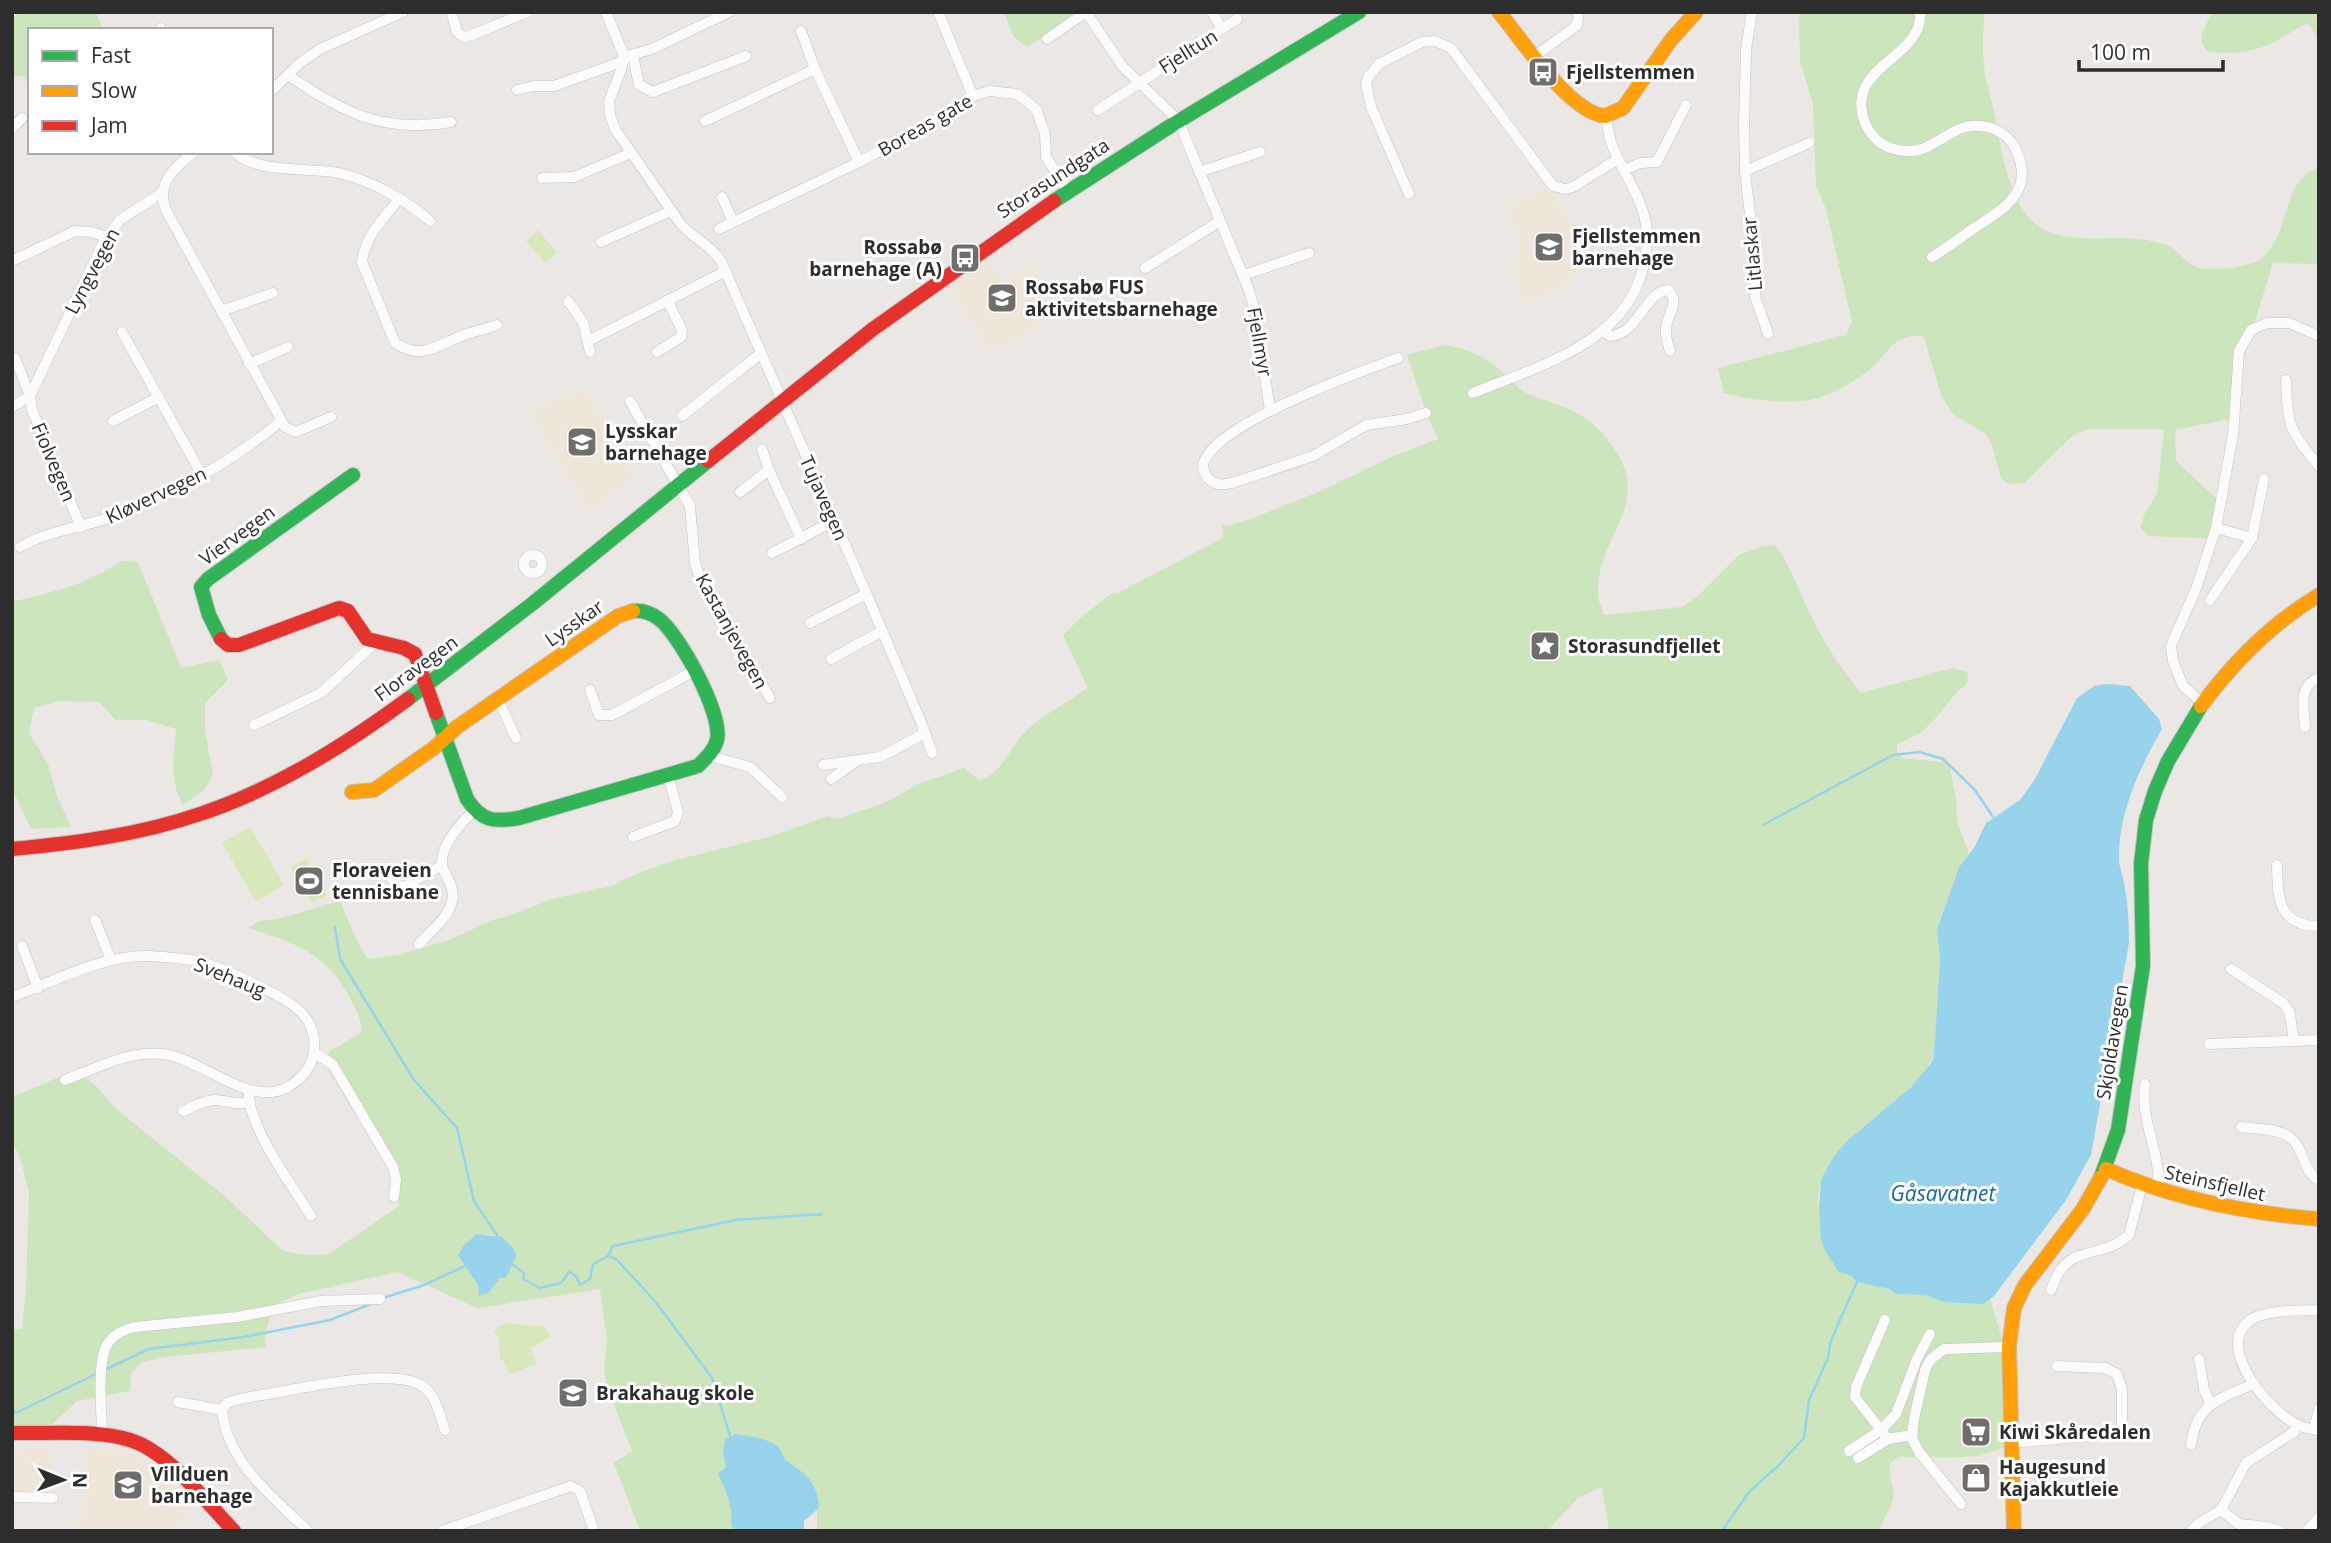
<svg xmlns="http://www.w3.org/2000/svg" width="2331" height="1543" font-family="'Open Sans',sans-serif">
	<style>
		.education { fill: #ede6d9 }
		.green { fill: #cce5bd; fill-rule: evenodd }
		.pitch { fill: #d7e9bb }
		.water { fill: #97d4ec }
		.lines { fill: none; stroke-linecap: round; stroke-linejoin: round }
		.stream { stroke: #97d4ec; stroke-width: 2.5 }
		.street-casing { stroke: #c4c3c4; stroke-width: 11 }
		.fast-casing { stroke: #c4c3c4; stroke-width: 16 }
		.slow-casing { stroke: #c4c3c4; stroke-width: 16 }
		.jam-casing { stroke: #c4c3c4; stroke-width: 16 }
		.street { stroke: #fcfbfb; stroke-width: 10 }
		.fast { stroke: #30b455; stroke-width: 14 }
		.slow { stroke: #ff9f0a; stroke-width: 14 }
		.jam { stroke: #e5322d; stroke-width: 14 }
		.labels { text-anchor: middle; stroke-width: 6; stroke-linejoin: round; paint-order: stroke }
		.street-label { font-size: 19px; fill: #2d2d2d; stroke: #fff }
		.poi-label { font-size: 19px; font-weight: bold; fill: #2d2d2d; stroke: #fff; text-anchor: start }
		.water-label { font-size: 21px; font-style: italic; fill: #0e6ba0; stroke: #fff }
	</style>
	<rect width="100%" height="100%" fill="#eae7e4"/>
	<!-- education -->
	<g class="education">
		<polygon points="1544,189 1552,192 1580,233 1581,254 1575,274 1558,291 1523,305 1514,270 1520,241 1506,205"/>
		<polygon points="985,254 1004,281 1031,263 1057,314 990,355 946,281"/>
		<polygon points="586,389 634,475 590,514 528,410"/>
		<polygon points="17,1445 47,1446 52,1453 51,1492 16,1493"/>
		<polygon points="85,1448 121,1450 152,1463 192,1506 172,1531 76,1531 76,1510 84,1514"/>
	</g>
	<!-- green -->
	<g class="green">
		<polygon points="22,12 96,12 103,30 30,30 30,88 24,76 12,76 12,18"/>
		<polygon points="1004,12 1084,12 1027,47 1013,36"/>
		<path d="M1799 12H1985C1983 30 1982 48 1984 65 1985 81 1991 96 1994 112 2002 150 2009 222 2055 234 2090 244 2131 232 2166 245 2177 249 2185 262 2196 267 2208 272 2246 268 2258 261 2286 243 2281 203 2302 178 2306 173 2313 170 2319 166V264L2273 263 2253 327 2248 337 2233 418 2175 430 2176 461 2221 503 2215 535 2221 539 2149 536 2140 528 2145 513 2157 494 2164 429H2088L2073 435 2024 483 2008 484 2001 478 1992 445 1986 434 1953 414 1941 395 1924 337C1915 334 1903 337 1894 344 1887 349 1883 358 1876 364 1861 378 1840 390 1821 397 1797 406 1749 400 1724 393L1718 368 1846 335 1852 322 1826 209 1816 185 1813 104 1800 61Z"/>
		<path d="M2213 12H2319V41L2309 24C2295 27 2287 36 2274 42 2252 53 2230 55 2207 51 2195 38 2206 26 2213 12Z"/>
		<path d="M1445 345C1471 350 1487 357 1506 375 1513 381 1518 389 1526 393 1543 401 1564 405 1580 415 1593 422 1606 436 1614 448 1653 506 1596 536 1598 594 1598 601 1602 608 1604 615L1682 607 1697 597 1739 555 1761 547 1775 545C1788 562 1794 579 1803 599 1818 633 1837 664 1861 693L1953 668 1968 673 1967 683C1948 698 1938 721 1918 734 1912 738 1903 741 1897 744V752L1903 758 1949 763 1956 798 1957 821 1969 854 1959 867 1937 928 1940 960 1934 1053C1929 1071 1912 1086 1898 1098 1865 1128 1812 1159 1819 1210 1822 1231 1832 1252 1839 1272L1851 1276 1857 1282 1889 1289 1896 1294 1926 1295 1983 1304 1990 1299 2003 1342 2013 1440C1986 1464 1934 1456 1899 1457L1891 1462C1886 1474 1895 1485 1893 1497 1892 1509 1882 1519 1880 1531H1609L1602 1487 1579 1497 1547 1531H817V1500L748 1531H640L614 1463 632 1451 607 1387 604 1370 607 1340 600 1289 477 1308 398 1272 298 1294 280 1303 270 1317 265 1337 266 1347 165 1357 142 1362 131 1373 130 1391 77 1401 41 1435H12V1329H22L26 1289 29 1193 20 1157 12 1141V1096C36 1090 56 1074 80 1073L97 1087 116 1109 228 1199 282 1250C298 1255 312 1256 329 1254L399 1206 398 1185 379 1145 353 1111 330 1072 329 1052 362 1032C361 1018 356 1009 349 996 326 953 293 942 248 928L257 922 281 918 340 901 357 941 368 959 399 955 452 939 492 920 512 915 552 899 612 886 629 877 672 861 772 836 828 816 837 819 884 803 921 783 964 768 979 780C999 776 1008 752 1020 738 1038 716 1063 706 1086 689L1087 686 1063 635 1079 619 1112 593H1118L1223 538 1222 525 1227 526 1248 520 1321 491 1389 458 1438 439 1426 412 1407 355ZM486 1234 502 1237 516 1257 506 1277 500 1278 479 1296 478 1285 458 1256Z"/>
		<path d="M121 561 138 562 181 668 219 660 228 680 205 703V732L213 774 206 788 183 805C169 781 174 755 176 729L147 720H116L99 702 60 701 34 708 29 733 48 764 57 796 71 827 31 829 12 788V599L16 601C53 592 89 584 121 561Z"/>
	</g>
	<!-- pitch -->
	<g class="pitch">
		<polygon points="538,230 557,253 545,263 526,241"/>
		<polygon points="250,827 284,885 256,901 222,843"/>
		<polygon points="306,858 327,895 312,903 291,867"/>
		<polygon points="505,1323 545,1327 551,1337 530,1348 536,1363 510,1375 503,1360 500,1360 499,1336 494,1332 498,1326"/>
	</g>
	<!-- water -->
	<g class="water">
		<path d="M2107 684 2130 686 2159 719 2162 729C2139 768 2117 817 2119 862 2120 869 2123 876 2124 883 2128 903 2129 923 2129 943L2091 1155 2066 1200 1994 1296 1983 1304 1944 1302 1926 1295 1896 1294 1889 1289 1857 1282 1851 1276 1839 1272 1825 1251 1821 1238 1819 1210 1821 1179 1834 1156 1847 1141 1911 1087 1932 1062 1934 1053 1940 960 1937 929 1959 867 1974 848 1986 823 2020 800 2035 779 2077 698 2094 686Z"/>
		<polygon points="477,1234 502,1237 514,1249 516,1257 506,1278 500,1278 488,1293 479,1296 478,1285 458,1256 464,1245"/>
		<path d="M735 1434C755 1438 779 1437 785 1460 806 1474 818 1482 819 1508L804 1521V1531H738L732 1527C730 1520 732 1515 731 1509 729 1498 723 1483 718 1474L726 1467 723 1453 725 1440Z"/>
	</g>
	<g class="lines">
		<!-- stream -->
		<g class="stream">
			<polyline points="1763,825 1893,755 1919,752 1943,759 1975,790 1993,817"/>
			<polyline points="335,927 340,959 414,1080 457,1128 474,1201 497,1235"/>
			<polyline points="608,1256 613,1246 736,1220 822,1214"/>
			<polyline points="513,1265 524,1273 523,1279 540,1288 561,1283 569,1272 576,1276 580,1285 590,1279 593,1264 608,1256 616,1259 655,1301 712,1378 731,1439"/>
			<polyline points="383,1298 424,1285 465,1266"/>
			<polyline points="104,1370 149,1349 244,1337 330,1320 371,1304"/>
			<polyline points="12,1412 18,1412 98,1373"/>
			<polyline points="1722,1531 1749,1492 1780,1464 1804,1438 1809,1400 1828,1358 1830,1344 1839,1322 1857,1282"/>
		</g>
		<!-- street casing -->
		<g class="street-casing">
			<g id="street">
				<polyline points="451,12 457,32 463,37 472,35 528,12"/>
				<path d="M606 12 624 56 621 70 609 101 610 115 615 129 680 223C692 238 710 244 721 261L870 602 921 722 932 753"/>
				<polyline points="938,12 973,96"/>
				<polyline points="1086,12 1123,67 1178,120 1249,290 1256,315 1270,411"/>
				<polyline points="1212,12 1222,29"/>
				<polyline points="1752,12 1746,50 1744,124 1745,171 1754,251 1755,296 1768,334"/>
				<path d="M1920 12C1924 59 1843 65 1865 123 1873 141 1887 150 1906 151 1935 153 1952 122 1980 126 1997 127 2011 137 2017 152 2034 192 2004 208 1976 227 1961 237 1947 248 1932 257"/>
				<polyline points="160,30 161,28"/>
				<polyline points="801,31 815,69 859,162"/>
				<polyline points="1047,39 1086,12"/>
				<polyline points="627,56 652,49 729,12"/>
				<polyline points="633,56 639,85 653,92 746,56"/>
				<polyline points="1535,56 1572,29 1577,25 1579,12"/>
				<path d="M288 75C341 112 385 134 451 122"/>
				<polyline points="517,90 534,86 554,86 624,61"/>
				<polyline points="271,91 300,63 320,49 403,12"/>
				<polyline points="1098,110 1237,19"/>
				<polyline points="705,121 815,69"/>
				<polyline points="12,129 22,118"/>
				<path d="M194 152C175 167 155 184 166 210L285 427 296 432 331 417"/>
				<path d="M235 152C256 174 310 167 339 173 372 181 405 199 430 221"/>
				<polyline points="1624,170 1640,163 1657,162 1686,105"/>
				<polyline points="1745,171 1809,143"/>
				<polyline points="1199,172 1260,152"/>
				<polyline points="542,178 574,177 631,153"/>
				<polyline points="1409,194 1371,107 1366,83 1369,76 1379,64 1422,42 1435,41 1451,48 1553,186 1565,189 1573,187 1618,159"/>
				<polyline points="722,197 733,222"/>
				<path d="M399 199C383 219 365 236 362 262L395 343C423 361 437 345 464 335 475 331 486 329 497 325"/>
				<polyline points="719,229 859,162 924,127 973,96 989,91 1017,94 1036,109 1045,134 1046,157 1067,190"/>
				<polyline points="601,242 671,211"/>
				<polyline points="12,261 75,231 92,232 106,237"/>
				<polyline points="1145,268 1220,221"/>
				<polyline points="1244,275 1309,253"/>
				<polyline points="568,301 583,322 590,352"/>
				<polyline points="221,311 273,293"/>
				<path d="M1603 330 1610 336C1639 334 1644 292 1668 290 1681 302 1667 314 1666 328 1665 336 1668 344 1670 351"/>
				<polyline points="122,332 202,475"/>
				<polyline points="588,341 726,271"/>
				<polyline points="657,352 681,337 682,330 667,300"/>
				<polyline points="15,358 30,396 32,410 81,527"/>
				<path d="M1398 358C1371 368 1170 438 1208 478 1215 486 1222 485 1232 483L1313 456 1366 425 1407 419 1426 413"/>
				<polyline points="249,364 288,347"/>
				<path d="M2286 380C2288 427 2289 430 2319 466"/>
				<path d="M1473 393C1536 367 1625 344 1643 268 1647 251 1649 233 1644 215 1638 192 1624 174 1615 152 1609 141 1608 128 1606 116"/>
				<polyline points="630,401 690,506 695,563 698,572 770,698"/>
				<polyline points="12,407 30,396 104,241 120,220 163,192"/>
				<polyline points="682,416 760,354"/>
				<polyline points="113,421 159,397"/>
				<polyline points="762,449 769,470 801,539"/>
				<polyline points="740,492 769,470"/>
				<polyline points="2216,528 2252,538"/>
				<path d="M20 547C49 530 86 527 117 515 176 492 233 461 281 421"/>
				<polyline points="772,553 834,521"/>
				<circle cx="533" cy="564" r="9"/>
				<polyline points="2210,600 2252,538 2264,479"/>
				<polyline points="810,623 866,594"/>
				<polyline points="831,659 882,631"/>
				<polyline points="590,690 599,715 612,715 694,671"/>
				<polyline points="498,699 516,738"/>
				<polyline points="2204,704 2183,686 2173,661 2171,646 2197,586 2216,528 2233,435 2239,351 2251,330 2267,323 2289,323 2319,336"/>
				<polyline points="254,725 321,693 375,643"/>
				<path d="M2305 727C2304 708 2297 686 2319 678"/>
				<polyline points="710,756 750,767 782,797"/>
				<polyline points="823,765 880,757 925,733"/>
				<polyline points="831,779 854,763"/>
				<polyline points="633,837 675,821 678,812 668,775"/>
				<path d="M2277 865C2278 897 2277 926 2319 926"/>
				<polyline points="390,877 399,886 404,887 442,865"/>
				<polyline points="95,920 111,960"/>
				<path d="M419 944C430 932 449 917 452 901 455 890 449 881 444 871 435 849 461 824 474 810"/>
				<polyline points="22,946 38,988"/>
				<polyline points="2231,969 2283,1003 2289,1011 2294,1040"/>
				<path d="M12 997C55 981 102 955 149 956 165 957 181 958 197 961 220 966 285 996 301 1012 311 1022 316 1037 314 1051 312 1068 301 1080 286 1088 247 1107 202 1058 162 1054 129 1050 95 1069 65 1080"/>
				<polyline points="2209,1044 2319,1040"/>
				<polyline points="314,1052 333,1065 393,1167 396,1180 394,1197"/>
				<path d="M2145 1084C2140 1124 2162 1154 2158 1190"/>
				<path d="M249 1091C247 1126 292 1185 311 1216"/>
				<path d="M183 1111C193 1107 204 1100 215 1100 227 1100 236 1106 249 1102"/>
				<path d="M2241 1127C2256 1129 2273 1128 2286 1135 2305 1144 2301 1171 2319 1180"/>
				<path d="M2051 1290C2067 1240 2099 1262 2129 1235L2142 1185"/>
				<path d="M2319 1310C2301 1311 2264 1309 2249 1321 2214 1348 2271 1413 2298 1425 2304 1428 2312 1429 2319 1431"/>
				<polyline points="1885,1320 1856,1387 1855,1397 1888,1439"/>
				<polyline points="2199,1359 2204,1389 2210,1403"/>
				<polyline points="2057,1366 2105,1368 2117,1374 2122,1389 2122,1431"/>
				<polyline points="178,1402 222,1410"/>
				<polyline points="2314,1429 2319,1409"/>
				<path d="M102 1437C102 1411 97 1373 105 1349 110 1336 122 1330 135 1327L237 1317 321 1301 380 1299"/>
				<polyline points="2012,1443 2142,1431"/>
				<path d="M2191 1445C2196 1404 2220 1398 2254 1384"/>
				<polyline points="1849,1451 1881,1430 1896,1414 1917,1359 1930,1334"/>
				<polyline points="1858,1458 1888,1439 1912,1435"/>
				<polyline points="12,1497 53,1498"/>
				<polyline points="1961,1504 1919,1452 1912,1438 1914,1419 1925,1370 1930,1360 1944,1349 2009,1347"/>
				<polyline points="2221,1510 2239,1524 2268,1527 2281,1531"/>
				<path d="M308 1531C273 1497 227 1462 222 1410L227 1403C241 1397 259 1396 274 1393 305 1387 398 1367 424 1387 436 1396 440 1416 445 1430"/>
				<polyline points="442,1531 571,1486 580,1491 594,1531"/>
				<polyline points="2191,1531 2199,1523 2221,1510 2246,1463 2294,1432 2298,1425"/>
				<polyline points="2307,1531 2319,1517"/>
			</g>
		</g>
		<!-- fast casing -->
		<g class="fast-casing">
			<g id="fast">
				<polyline points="1054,201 1172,125 1359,12"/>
				<polyline points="221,639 209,615 201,587 208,579 353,475"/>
				<polyline points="408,699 532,604 708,461"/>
				<path d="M436 713 467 799C482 822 494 822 519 818L698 766C706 758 714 751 717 740 723 714 679 634 659 619 651 613 643 610 633 611"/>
				<polyline points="2101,1177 2118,1130 2143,966 2141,864 2146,820 2155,791 2168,761 2201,706"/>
			</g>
		</g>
		<!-- slow casing -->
		<g class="slow-casing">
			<g id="slow">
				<path d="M1499 12C1521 39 1570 113 1605 116L1623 108 1671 40 1696 12"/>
				<path d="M2201 706C2234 661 2271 624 2319 595"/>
				<polyline points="352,792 374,790 434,748 457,727 618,616 633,611"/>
				<path d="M2106 1169C2174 1199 2245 1213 2319 1219"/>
				<polyline points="2014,1531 2009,1347 2014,1308 2025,1285 2083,1209 2101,1177"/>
			</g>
		</g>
		<!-- jam casing -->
		<g class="jam-casing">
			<g id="jam">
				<polyline points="708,461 873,329 1054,201"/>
				<polyline points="221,639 228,645 239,645 339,608 348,611 367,639 404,648 415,654 436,713"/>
				<path d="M12 849C75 843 139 835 200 814 275 789 344 746 408 699"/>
				<path d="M12 1433C50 1434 93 1429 130 1440 169 1452 206 1502 234 1531"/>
			</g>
		</g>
		<!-- street -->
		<use href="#street" class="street"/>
		<!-- fast -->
		<use href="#fast" class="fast"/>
		<!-- slow -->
		<use href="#slow" class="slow"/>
		<!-- jam -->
		<use href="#jam" class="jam"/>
	</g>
	<!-- icons -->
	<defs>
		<g id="bus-square" transform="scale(1.575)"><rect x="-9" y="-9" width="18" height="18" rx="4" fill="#6f6e6d" stroke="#fff"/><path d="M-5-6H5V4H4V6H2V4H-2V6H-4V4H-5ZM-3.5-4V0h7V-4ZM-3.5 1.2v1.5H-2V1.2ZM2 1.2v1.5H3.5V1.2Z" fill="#fff"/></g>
		<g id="school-square" transform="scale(1.575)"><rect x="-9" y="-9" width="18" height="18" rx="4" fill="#6f6e6d" stroke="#fff"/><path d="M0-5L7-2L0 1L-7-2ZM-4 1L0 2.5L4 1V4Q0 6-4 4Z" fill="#fff"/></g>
		<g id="sight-square" transform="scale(1.575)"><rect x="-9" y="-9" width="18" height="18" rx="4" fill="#6f6e6d" stroke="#fff"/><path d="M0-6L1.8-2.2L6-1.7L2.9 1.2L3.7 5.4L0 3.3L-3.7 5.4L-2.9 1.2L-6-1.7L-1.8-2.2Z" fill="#fff"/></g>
		<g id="stadium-square" transform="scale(1.575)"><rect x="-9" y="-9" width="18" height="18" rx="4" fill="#6f6e6d" stroke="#fff"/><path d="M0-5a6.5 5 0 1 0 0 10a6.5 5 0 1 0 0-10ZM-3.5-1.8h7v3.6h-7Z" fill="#fff"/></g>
		<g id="supermarket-square" transform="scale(1.575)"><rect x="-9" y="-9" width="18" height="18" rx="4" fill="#6f6e6d" stroke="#fff"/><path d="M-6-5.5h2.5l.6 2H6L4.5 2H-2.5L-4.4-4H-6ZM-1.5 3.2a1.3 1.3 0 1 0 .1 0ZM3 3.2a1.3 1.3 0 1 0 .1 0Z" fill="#fff"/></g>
		<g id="shop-square" transform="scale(1.575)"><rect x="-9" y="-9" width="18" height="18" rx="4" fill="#6f6e6d" stroke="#fff"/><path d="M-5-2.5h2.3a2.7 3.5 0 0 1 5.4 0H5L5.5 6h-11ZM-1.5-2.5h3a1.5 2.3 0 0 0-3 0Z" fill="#fff"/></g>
	</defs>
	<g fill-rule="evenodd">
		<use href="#bus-square" x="1543" y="72"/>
		<use href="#school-square" x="1549" y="247"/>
		<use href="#bus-square" x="965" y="258"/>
		<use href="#school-square" x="1002" y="298"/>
		<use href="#school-square" x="582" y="442"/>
		<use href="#sight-square" x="1545" y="646"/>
		<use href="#stadium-square" x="309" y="881"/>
		<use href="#school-square" x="573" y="1393"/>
		<use href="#supermarket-square" x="1976" y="1432"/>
		<use href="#shop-square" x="1976" y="1478"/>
		<use href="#school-square" x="128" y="1485"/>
	</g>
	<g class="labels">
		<!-- street labels -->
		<g class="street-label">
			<text transform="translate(1188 51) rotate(-32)" y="7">Fjelltun</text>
			<text transform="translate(925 125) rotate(-30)" y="7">Boreas gate</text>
			<text transform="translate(1053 178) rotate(-33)" y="7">Storasundgata</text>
			<text transform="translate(1752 254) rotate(-95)" y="7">Litlaskar</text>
			<text transform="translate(92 271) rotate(-62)" y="7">Lyngvegen</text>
			<text transform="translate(1260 342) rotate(80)" y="7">Fjellmyr</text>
			<text transform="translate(54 462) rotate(67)" y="7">Fiolvegen</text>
			<text transform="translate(156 495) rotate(-25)" y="7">Kløvervegen</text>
			<text transform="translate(824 498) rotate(66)" y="7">Tujavegen</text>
			<text transform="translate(237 535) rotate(-36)" y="7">Viervegen</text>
			<text transform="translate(574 623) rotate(-35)" y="7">Lysskar</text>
			<text transform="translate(732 631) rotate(61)" y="7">Kastanjevegen</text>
			<text transform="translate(416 668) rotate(-36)" y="7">Floravegen</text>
			<text transform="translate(230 977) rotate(22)" y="7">Svehaug</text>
			<text transform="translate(2112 1042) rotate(-81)" y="7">Skjoldavegen</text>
			<text transform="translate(2215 1183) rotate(13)" y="7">Steinsfjellet</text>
		</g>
		<!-- poi labels -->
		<g class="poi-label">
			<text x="1566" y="79">Fjellstemmen</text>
			<text x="1572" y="243">Fjellstemmen<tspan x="1572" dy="22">barnehage</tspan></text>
			<text x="942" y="254" text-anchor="end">Rossabø<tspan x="942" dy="22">barnehage (A)</tspan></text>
			<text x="1025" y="294">Rossabø FUS<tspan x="1025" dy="22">aktivitetsbarnehage</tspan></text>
			<text x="605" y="438">Lysskar<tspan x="605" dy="22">barnehage</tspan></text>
			<text x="1568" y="653">Storasundfjellet</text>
			<text x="332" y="877">Floraveien<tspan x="332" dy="22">tennisbane</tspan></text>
			<text x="596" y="1400">Brakahaug skole</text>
			<text x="1999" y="1439">Kiwi Skåredalen</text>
			<text x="1999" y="1474">Haugesund<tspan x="1999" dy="22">Kajakkutleie</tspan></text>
			<text x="151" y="1481">Villduen<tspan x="151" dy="22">barnehage</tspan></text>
		</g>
		<!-- water labels -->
		<g class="water-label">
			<text x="1943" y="1201">Gåsavatnet</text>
		</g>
	</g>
	<!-- border -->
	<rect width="2331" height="1543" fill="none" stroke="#2d2d2d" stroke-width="28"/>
	<!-- legend -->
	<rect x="28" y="28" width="245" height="126" fill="#ffffff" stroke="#ababab" stroke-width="2"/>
	<rect x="42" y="51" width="35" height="10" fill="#30b455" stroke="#ababab" stroke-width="2"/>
	<text x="91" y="63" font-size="21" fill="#2d2d2d">Fast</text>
	<rect x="42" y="86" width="35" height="10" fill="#ff9f0a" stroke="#ababab" stroke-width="2"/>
	<text x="91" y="98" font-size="21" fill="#2d2d2d">Slow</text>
	<rect x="42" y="121" width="35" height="10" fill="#e5322d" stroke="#ababab" stroke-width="2"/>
	<text x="91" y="133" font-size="21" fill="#2d2d2d">Jam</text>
	<!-- north arrow -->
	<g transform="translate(63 1480) rotate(91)" stroke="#ffffff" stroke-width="5" paint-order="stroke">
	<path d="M0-5L12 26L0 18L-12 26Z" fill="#2d2d2d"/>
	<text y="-10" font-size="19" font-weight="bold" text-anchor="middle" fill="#2d2d2d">N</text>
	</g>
	<!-- scale -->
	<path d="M2079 60v10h144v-10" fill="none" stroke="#2d2d2d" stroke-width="3.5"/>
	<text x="2090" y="60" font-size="21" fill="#2d2d2d" stroke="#ffffff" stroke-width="5" paint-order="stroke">100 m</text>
</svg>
